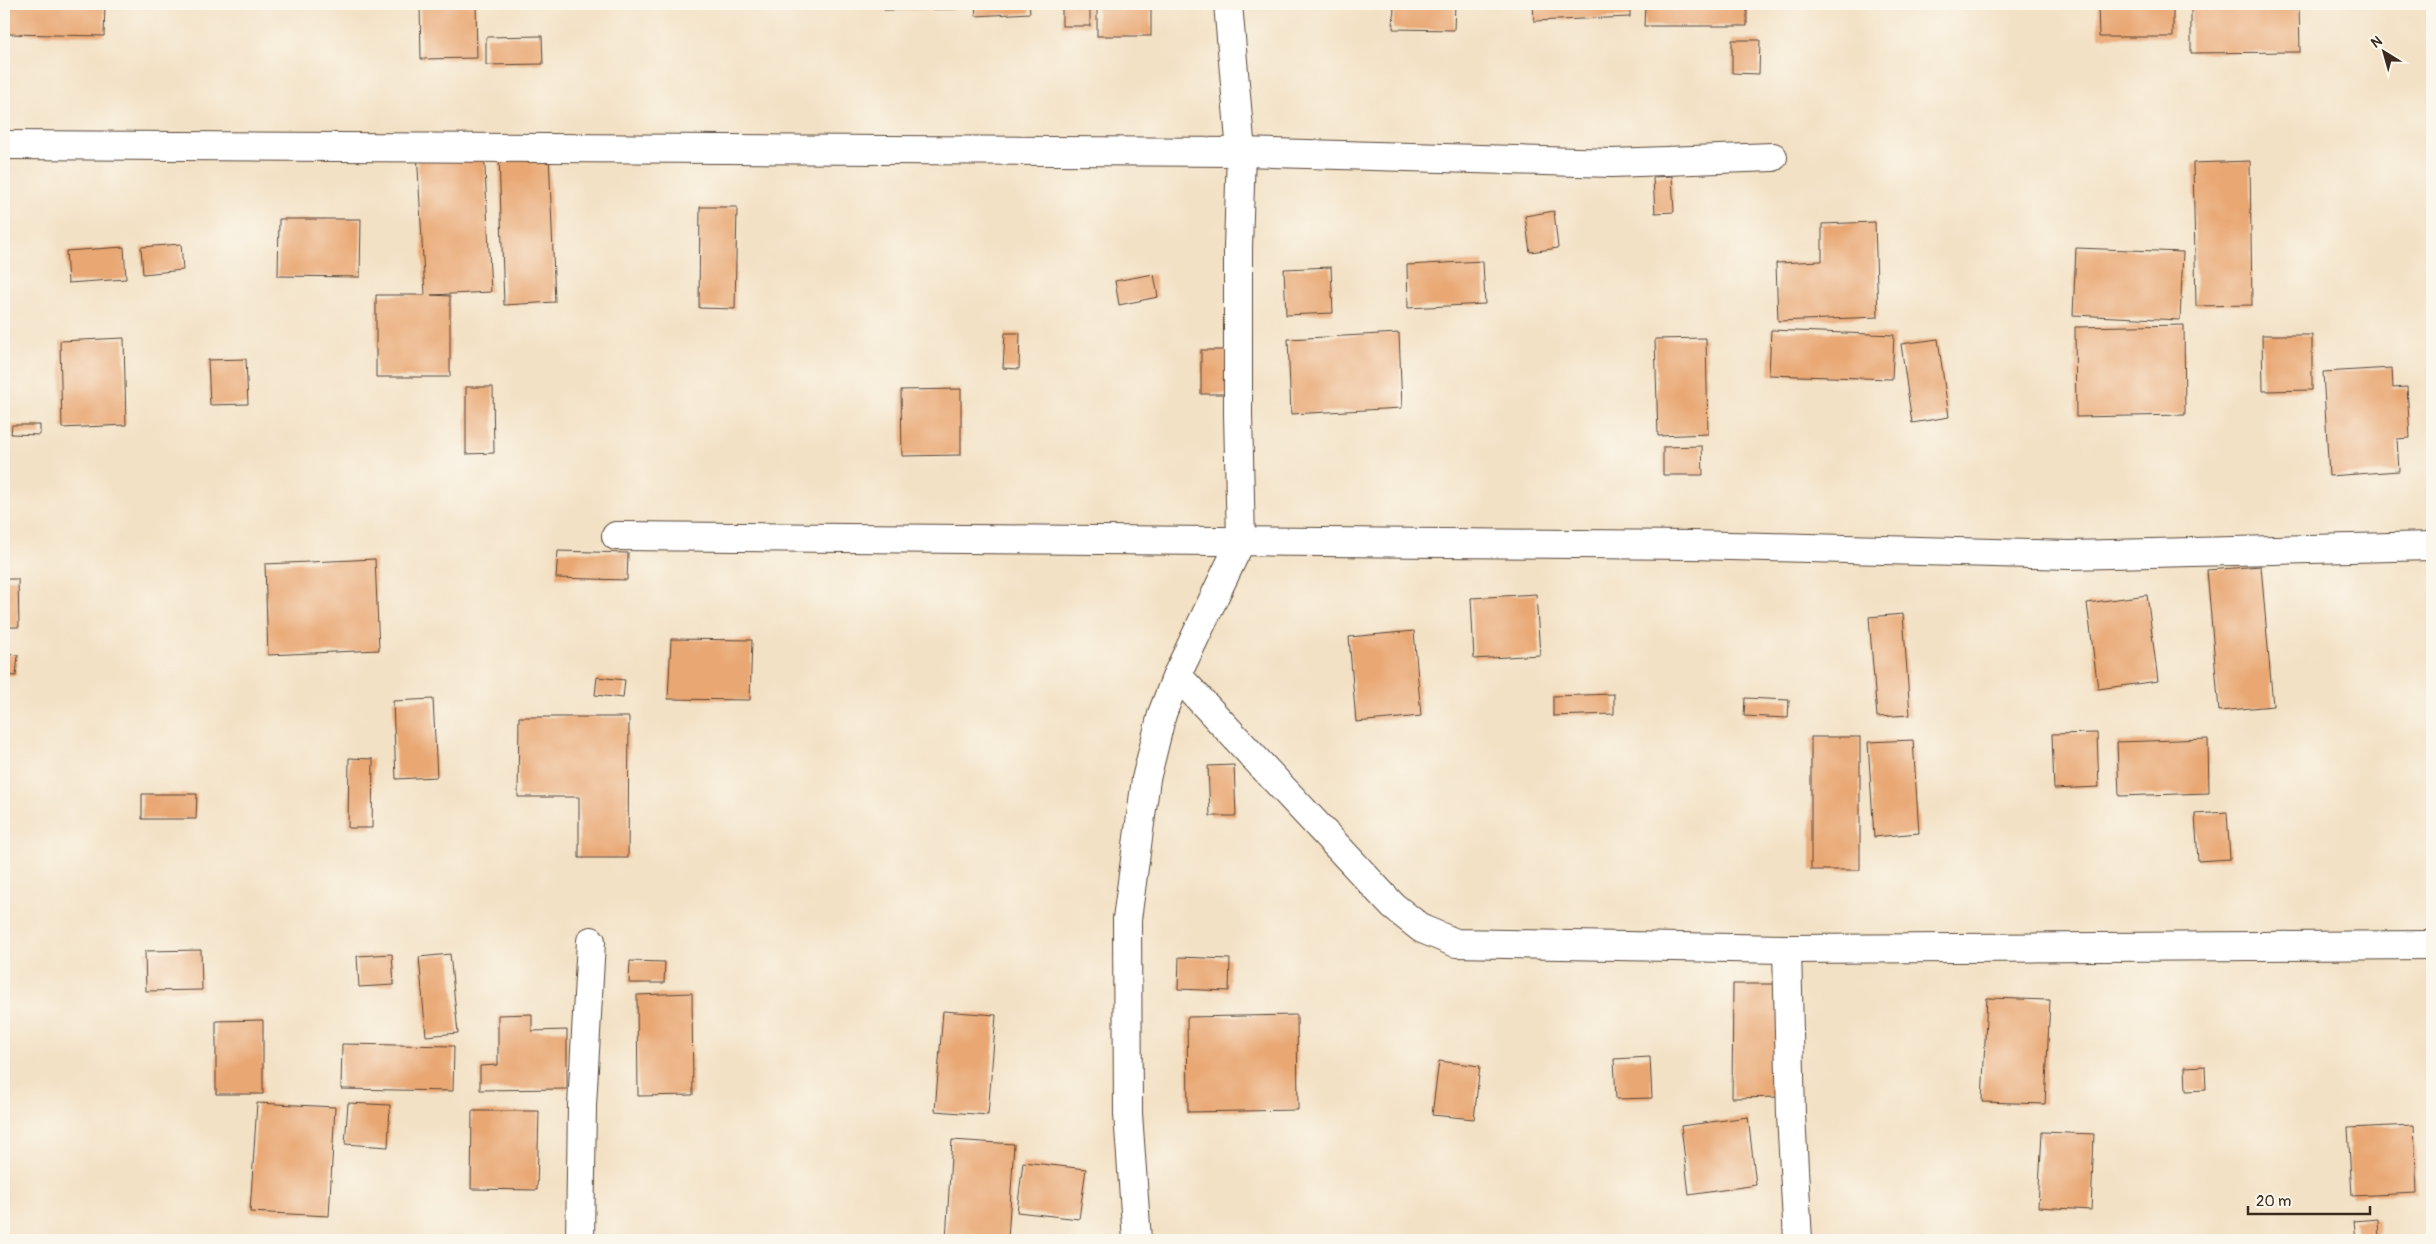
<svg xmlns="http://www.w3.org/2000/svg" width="2436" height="1244" font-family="Pangolin,sans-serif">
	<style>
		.building { fill: #e9a773 }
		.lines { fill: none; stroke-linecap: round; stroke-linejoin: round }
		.minor-casing { stroke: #574537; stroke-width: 30 }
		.minor { stroke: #fff; stroke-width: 28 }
	</style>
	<rect width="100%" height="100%" fill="#fbf7ec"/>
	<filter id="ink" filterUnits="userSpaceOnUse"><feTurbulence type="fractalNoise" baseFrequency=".02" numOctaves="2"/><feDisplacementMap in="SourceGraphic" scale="10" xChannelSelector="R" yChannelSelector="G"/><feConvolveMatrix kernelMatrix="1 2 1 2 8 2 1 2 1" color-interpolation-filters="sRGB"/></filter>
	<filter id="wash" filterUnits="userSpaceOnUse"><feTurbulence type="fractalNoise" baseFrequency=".0096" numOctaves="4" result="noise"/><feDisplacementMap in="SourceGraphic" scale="20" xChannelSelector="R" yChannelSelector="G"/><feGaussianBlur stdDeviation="1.12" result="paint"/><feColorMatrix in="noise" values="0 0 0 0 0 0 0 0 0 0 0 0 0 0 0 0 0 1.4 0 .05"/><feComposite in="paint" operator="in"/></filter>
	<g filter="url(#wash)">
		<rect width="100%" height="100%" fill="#f3e1c5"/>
		<g id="blocks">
			<!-- building -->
			<g class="building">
				<polygon points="9,4 105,4 104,36 8,34"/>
				<polygon points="420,4 476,4 477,58 421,59"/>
				<polygon points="884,4 957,4 957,9 884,10"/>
				<polygon points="975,4 1029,4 1030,13 976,16"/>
				<rect x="1062" y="4" width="28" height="22"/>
				<rect x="1097" y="4" width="54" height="32"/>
				<polygon points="1394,4 1455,4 1454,30 1393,29"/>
				<polygon points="1533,4 1630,4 1630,17 1534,21"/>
				<polygon points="1645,4 1747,4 1747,26 1644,26"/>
				<polygon points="2098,4 2173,4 2173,37 2099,37"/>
				<polygon points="2191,4 2299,4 2300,52 2191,53"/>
				<polygon points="542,36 543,64 486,65 486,37"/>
				<polygon points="1732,40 1760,40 1759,74 1732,73"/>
				<polygon points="484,148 491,292 431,295 450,296 450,377 376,377 376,295 425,295 417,151"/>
				<polygon points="549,154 555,302 504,305 499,157"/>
				<polygon points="2250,161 2252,305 2196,306 2193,163"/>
				<polygon points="1672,176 1674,212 1655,213 1653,177"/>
				<polygon points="700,207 737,207 735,309 699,308"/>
				<polygon points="1554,211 1558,248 1530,252 1525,216"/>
				<polygon points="279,219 361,219 360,277 278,276"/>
				<polygon points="1875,222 1878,317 1778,321 1776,263 1822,261 1822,224"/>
				<polygon points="181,244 183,270 143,274 141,247"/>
				<polygon points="124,247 126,279 68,283 66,251"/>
				<polygon points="2076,248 2183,252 2180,320 2073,315"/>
				<polygon points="1483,261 1485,304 1408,308 1407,265"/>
				<polygon points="1331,267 1333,313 1286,315 1284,269"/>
				<polygon points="1154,274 1158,297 1119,305 1115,281"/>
				<polygon points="2184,325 2185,415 2076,417 2075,327"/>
				<polygon points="1771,330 1894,335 1892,379 1769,375"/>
				<polygon points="1005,333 1020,333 1019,369 1003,368"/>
				<polygon points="1399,333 1402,408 1291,414 1288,339"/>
				<polygon points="2262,335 2312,335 2312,390 2263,391"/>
				<polygon points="124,338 126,425 62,428 60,341"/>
				<polygon points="1706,338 1708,434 1658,436 1655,339"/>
				<polygon points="1938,339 1949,417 1912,423 1901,344"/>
				<rect x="1201" y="350" width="26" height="44"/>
				<polygon points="246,359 248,404 210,405 208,360"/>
				<polygon points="2392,368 2393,388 2407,387 2410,438 2397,439 2399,471 2329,476 2323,372"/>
				<polygon points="466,387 493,387 494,453 466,454"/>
				<polygon points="961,389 961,455 902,456 901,390"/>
				<polygon points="12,425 40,425 40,435 11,434"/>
				<polygon points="1702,446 1703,475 1663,475 1663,447"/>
				<polygon points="7,502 9,515 4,516 4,503"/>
				<polygon points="558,551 628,553 627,580 556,578"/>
				<polygon points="375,559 379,650 268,655 265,564"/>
				<polygon points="2261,566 2273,706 2219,711 2207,570"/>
				<polygon points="4,579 18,579 19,627 4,627"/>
				<polygon points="1536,594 1540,655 1474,659 1471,598"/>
				<polygon points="2147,595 2158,681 2098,689 2087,603"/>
				<polygon points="1903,614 1910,715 1877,717 1869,617"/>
				<polygon points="1414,631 1421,716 1356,722 1349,637"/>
				<polygon points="671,639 752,640 750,700 668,699"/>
				<polygon points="4,654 18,655 16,676 4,675"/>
				<polygon points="597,677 625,680 623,698 595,695"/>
				<polygon points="1614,694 1614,714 1553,716 1553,696"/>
				<polygon points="1745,698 1789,700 1788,718 1744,716"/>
				<polygon points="433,699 437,777 396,779 393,701"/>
				<polygon points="519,717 629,717 628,858 579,858 579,797 518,797"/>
				<polygon points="2097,733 2099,787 2054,789 2052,734"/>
				<rect x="1811" y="737" width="49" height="133"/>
				<polygon points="2208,739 2209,793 2119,796 2117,742"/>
				<polygon points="1913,740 1919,833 1874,837 1868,742"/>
				<polygon points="349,758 373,759 372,828 348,828"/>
				<polygon points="1234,765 1236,816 1210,816 1208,766"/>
				<polygon points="142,794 197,794 196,819 142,819"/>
				<polygon points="2227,812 2230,859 2198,861 2195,814"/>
				<polygon points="201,950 202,990 146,991 145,951"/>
				<polygon points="392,954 394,985 359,987 357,956"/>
				<polygon points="450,954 458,1033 426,1036 419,957"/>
				<polygon points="1179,957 1230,959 1229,991 1178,989"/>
				<polygon points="630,961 665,962 664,983 629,983"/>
				<polygon points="1733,984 1784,984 1783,1097 1732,1098"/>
				<polygon points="692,993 693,1095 638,1096 637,995"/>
				<polygon points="1987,998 2050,1000 2045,1104 1982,1102"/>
				<polygon points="943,1011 996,1015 988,1115 935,1111"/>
				<polygon points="532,1014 532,1031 567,1030 567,1089 480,1090 480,1066 498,1065 498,1015"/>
				<polygon points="1297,1015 1298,1110 1188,1112 1187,1017"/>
				<polygon points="263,1020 263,1094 216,1094 216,1021"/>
				<polygon points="342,1044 454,1046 453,1091 341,1089"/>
				<polygon points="1650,1057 1652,1098 1616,1099 1614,1059"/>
				<polygon points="1439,1061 1480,1066 1474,1119 1432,1115"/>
				<polygon points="2205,1066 2206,1090 2186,1091 2185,1067"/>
				<polygon points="257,1103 335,1107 329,1216 250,1212"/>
				<polygon points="348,1103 390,1105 388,1147 345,1144"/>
				<polygon points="472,1111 539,1111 537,1190 471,1189"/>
				<polygon points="1748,1117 1756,1185 1689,1195 1681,1126"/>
				<polygon points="2414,1125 2417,1193 2352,1196 2348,1128"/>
				<polygon points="2042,1132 2094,1134 2091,1210 2038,1207"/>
				<polygon points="952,1140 1014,1144 1008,1240 946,1240"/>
				<polygon points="1023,1162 1086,1169 1079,1219 1017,1212"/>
				<polygon points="2378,1219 2379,1240 2356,1240 2354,1221"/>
			</g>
		</g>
	</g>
	<g filter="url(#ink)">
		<use href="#blocks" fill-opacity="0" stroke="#574537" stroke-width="1"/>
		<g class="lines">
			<!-- minor casing -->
			<g class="minor-casing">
				<g id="minor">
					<polyline points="4,145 1241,152 1612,163 1773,157"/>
					<polyline points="616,536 1693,545 2070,555 2432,546"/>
					<polyline points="1177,675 1393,906 1422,929 1456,943 1787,949 2432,945"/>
					<polyline points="1787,949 1791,1115 1798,1240"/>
					<polyline points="580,1240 582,1106 591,941"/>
					<polyline points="1137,1240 1128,1114 1127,919 1146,779 1162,714 1177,675 1241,541 1238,415 1238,248 1241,152 1228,4"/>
				</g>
			</g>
			<!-- minor -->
			<use href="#minor" class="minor"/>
		</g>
	</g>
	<!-- margin -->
	<rect width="2436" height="1244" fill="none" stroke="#fbf7ec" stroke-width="20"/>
	<!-- north arrow -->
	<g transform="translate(2384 52) rotate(323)" stroke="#fbf7ec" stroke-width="4" paint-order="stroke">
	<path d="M0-4L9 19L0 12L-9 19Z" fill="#3b2a1e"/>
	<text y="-8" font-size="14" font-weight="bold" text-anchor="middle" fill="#3b2a1e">N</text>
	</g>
	<!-- scale -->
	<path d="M2248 1206v8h122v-8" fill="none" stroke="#3b2a1e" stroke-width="2.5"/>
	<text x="2256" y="1206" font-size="15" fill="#3b2a1e" stroke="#fbf7ec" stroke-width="4" paint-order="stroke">20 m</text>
</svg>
